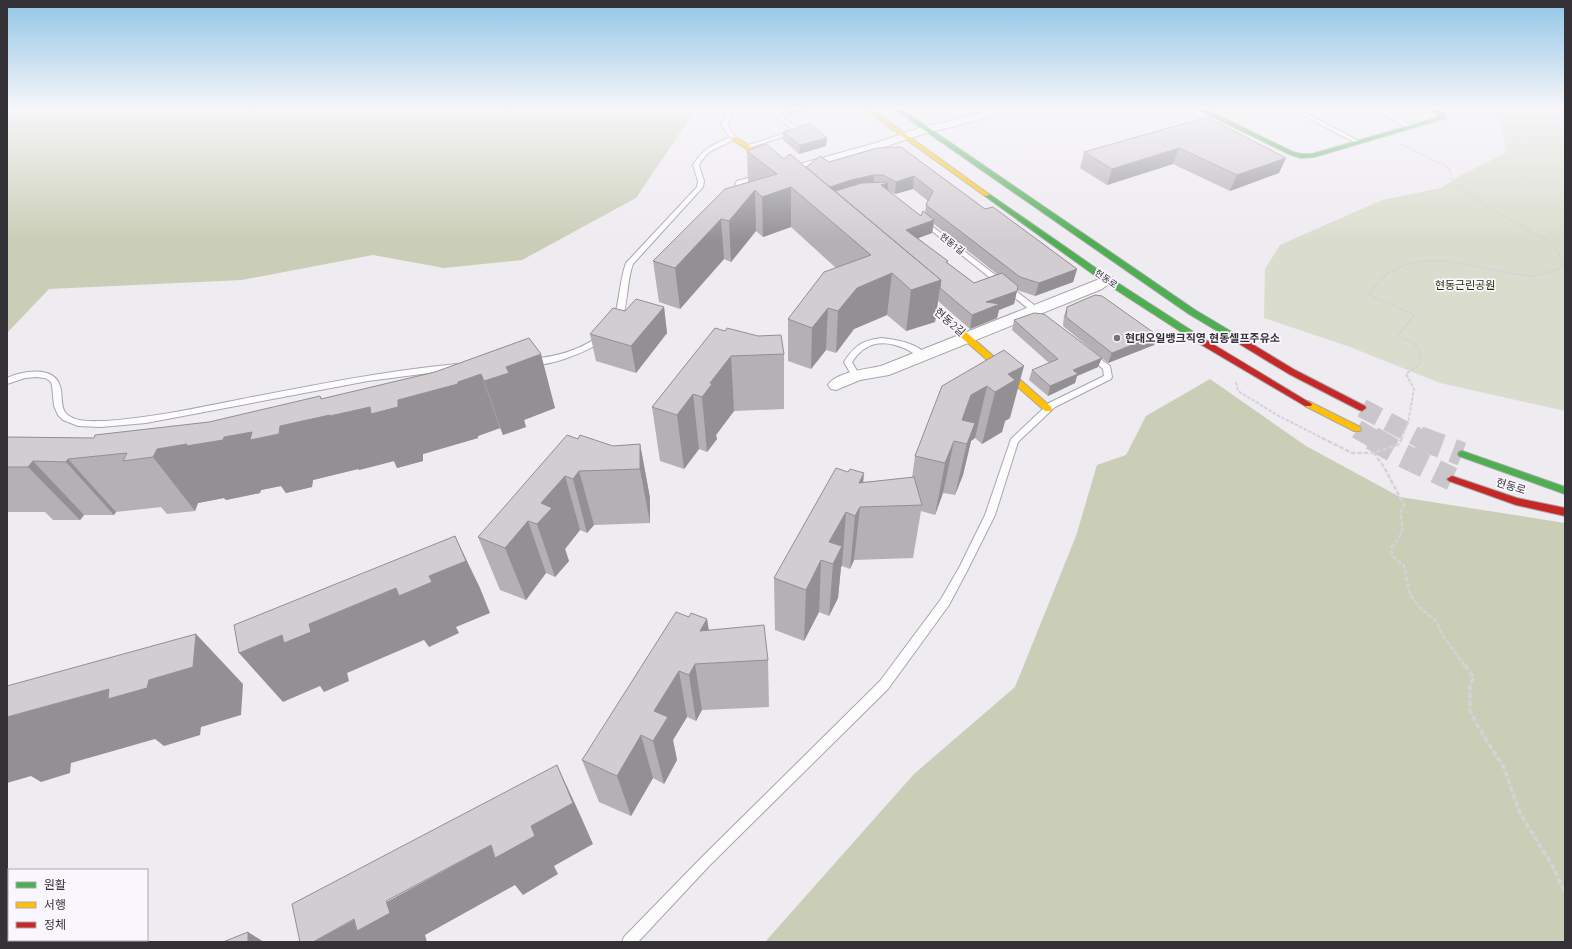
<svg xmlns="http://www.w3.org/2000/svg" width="1572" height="949" font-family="Quicksand,'Noto Sans KR',sans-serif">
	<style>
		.green { fill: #daddcd }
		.forest { fill: #caceb7 }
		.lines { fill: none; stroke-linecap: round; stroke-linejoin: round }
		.secondary-tunnel-far1 { stroke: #c9c6cc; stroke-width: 19; stroke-dasharray: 19 10; stroke-linecap: butt }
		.secondary-tunnel { stroke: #c9c6cc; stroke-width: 24; stroke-dasharray: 24 12; stroke-linecap: butt }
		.lane-casing { stroke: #a8a6ab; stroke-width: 2 }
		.street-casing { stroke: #a8a6ab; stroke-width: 2 }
		.fast-casing { stroke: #a8a6ab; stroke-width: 2 }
		.slow-casing { stroke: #a8a6ab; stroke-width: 2 }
		.jam-casing { stroke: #a8a6ab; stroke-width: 2 }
		.path-far3 { stroke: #d4d3d5; stroke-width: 1.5; stroke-dasharray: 3 1.5; stroke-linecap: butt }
		.path-far2 { stroke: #d4d3d5; stroke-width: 2; stroke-dasharray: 3.5 1.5; stroke-linecap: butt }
		.path-far1 { stroke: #d4d3d5; stroke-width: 2.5; stroke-dasharray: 4.5 2; stroke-linecap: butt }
		.path { stroke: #d4d3d5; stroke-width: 3.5; stroke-dasharray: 5.5 2.5; stroke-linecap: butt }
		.lane { fill: #fcfcfd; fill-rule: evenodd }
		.street { fill: #fcfcfd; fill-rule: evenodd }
		.fast { fill: #4caf50; fill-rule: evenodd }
		.slow { fill: #ffc107; fill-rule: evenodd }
		.jam { fill: #c62828; fill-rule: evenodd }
		.wall { fill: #b4b0b4; fill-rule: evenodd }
		.shaded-wall { fill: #929092 }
		.building { fill: #d1cdd1; stroke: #929092 }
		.poi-dot { fill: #767378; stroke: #faf6fe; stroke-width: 1.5 }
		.labels { text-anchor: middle; stroke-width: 3.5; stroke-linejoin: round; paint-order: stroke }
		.far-street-label { font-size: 9px; fill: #353237; stroke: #faf6fe }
		.park-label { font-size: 11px; fill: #29300a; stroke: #faf6fe }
		.street-label { font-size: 11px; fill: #353237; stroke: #faf6fe }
		.poi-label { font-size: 11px; font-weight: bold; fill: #353237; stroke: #faf6fe; text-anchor: start }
	</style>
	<rect width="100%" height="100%" fill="#eeebf1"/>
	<!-- green -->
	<polygon class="green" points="1496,109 1565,109 1565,411 1440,383 1350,347 1264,318 1265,269 1280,245 1382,200 1441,188 1463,174 1490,161 1507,151"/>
	<!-- forest -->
	<g class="forest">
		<polygon points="7,109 696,109 636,198 522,260 444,268 373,255 242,280 49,289 7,333"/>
		<polygon points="1210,379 1306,446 1400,497 1565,523 1565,942 765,942 914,774 1015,687 1076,536 1097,465 1126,455 1146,416"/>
	</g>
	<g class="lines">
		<!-- secondary-tunnel-far1 -->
		<g class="secondary-tunnel-far1">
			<polyline points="1362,408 1421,439"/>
			<polyline points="1357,429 1374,439"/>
		</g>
		<!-- secondary-tunnel -->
		<g class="secondary-tunnel">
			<polyline points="1372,438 1398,453 1452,479"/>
			<polyline points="1419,438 1462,454"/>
		</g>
		<!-- lane casing -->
		<g class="lane-casing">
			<g id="lane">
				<path d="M729 109H735L727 125 736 138C720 150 712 144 699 165L704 181 703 187 633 264C626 282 629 305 620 323H614L613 321C620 302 619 282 626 263L697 187 698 181 693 165C702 150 713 144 730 137L721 125Z"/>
				<polygon points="767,109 774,109 795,126 798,132 749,148 745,148 745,146 792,131 790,128"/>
				<polygon points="1290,109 1298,109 1361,142 1356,143"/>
				<polygon points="1372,109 1380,109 1414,127 1409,128"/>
				<polygon points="924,220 1042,311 1042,315 1036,315 922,223 922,221"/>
				<path d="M599 336H605L606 338C596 349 537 373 526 362L530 359C556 357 578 351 599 336Z"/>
				<path d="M882 338C897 340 917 343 927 355L923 358C917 356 912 352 906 349 884 339 866 341 852 362L860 376 859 378H853L844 362C855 345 863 340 882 338Z"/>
				<polygon points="1091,352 1110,366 1112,377 1111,379 1055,407 1018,442 995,515 967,571 949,605 888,689 709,866 638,942 622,942 624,937 701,858 880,681 941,599 960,566 985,515 1011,439 1049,403 1104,376 1103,369 1087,355"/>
				<path d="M457 364 461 367 460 369 368 381 146 423 101 427 78 426 63 420 58 415 54 406 52 385 50 381 45 378 36 377 25 378 7 384V378C22 371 54 365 60 386 63 394 60 405 65 412 73 423 93 421 105 421 151 418 197 408 242 399 314 385 385 371 457 364Z"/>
			</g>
		</g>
		<!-- street casing -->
		<g class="street-casing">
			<g id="street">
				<polygon points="992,109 1009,109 1008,111 960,125 929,132 884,147 745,187 737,187 735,184 737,181 876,143 922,127 954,120"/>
				<path d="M1107 276 1112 277 1114 280 1102 289 889 375 860 380 836 390 831 389 828 385C836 372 867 369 881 366Z"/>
			</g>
		</g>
		<!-- fast casing -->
		<g class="fast-casing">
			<g id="fast">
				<polygon points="894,109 901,109 1195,310 1247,341 1248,343 1247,345 1241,345 1189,314"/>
				<path d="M1197 109H1205L1293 152 1301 154H1312L1440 117 1431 109C1437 109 1445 111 1446 118L1314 157 1301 158 1289 154Z"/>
				<polygon points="985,194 989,194 1110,278 1206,340 1207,342 1206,344 1200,344 1104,282 985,196"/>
				<polygon points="1462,451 1565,487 1565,494 1459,456 1458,454 1459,452"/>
			</g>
		</g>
		<!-- slow casing -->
		<g class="slow-casing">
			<g id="slow">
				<polygon points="864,109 871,109 990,195 985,196"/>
				<path d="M731 137C742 136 766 160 775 168V170H771L745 148 731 139Z"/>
				<polygon points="911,289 917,289 1051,407 1052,409 1051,411 1045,411 911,293"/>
				<polygon points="1308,401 1360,427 1361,429 1360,431 1354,431 1305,406 1304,404 1305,402"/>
			</g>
		</g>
		<!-- jam casing -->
		<g class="jam-casing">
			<g id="jam">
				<polygon points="1200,340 1206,340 1312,404 1311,406 1305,406 1200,344 1199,342"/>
				<polygon points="1241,341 1247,341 1295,370 1365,406 1366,408 1362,411 1359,410 1289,374 1241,345 1240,343"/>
				<polygon points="1452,476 1517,498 1565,508 1565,516 1516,505 1449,481 1447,479"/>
			</g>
		</g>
		<!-- path-far3 -->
		<polyline class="path-far3" points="1401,144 1449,168 1454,184 1498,213 1546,240 1556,249 1560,256"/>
		<!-- path-far2 -->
		<g class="path-far2">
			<polyline points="1236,382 1238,391 1277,415 1324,439"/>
			<polyline points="1401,439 1408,423 1414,389 1406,374 1419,365 1421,352 1414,343 1398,336 1414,315 1369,294 1385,275 1403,265 1424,261 1446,261 1515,274 1536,276 1559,269 1563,262 1559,255"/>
		</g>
		<!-- path-far1 -->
		<g class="path-far1">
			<polyline points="1322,438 1352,453 1374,453"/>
			<path d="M1402 438 1399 444 1374 453 1384 467 1404 505 1400 513C1405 528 1402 537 1391 548L1393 557 1404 566 1410 594 1418 606 1436 621 1443 636 1465 666"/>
		</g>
		<!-- path -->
		<polyline class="path" points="1465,665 1474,678 1470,683 1470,710 1477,725 1504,768 1520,813 1552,865 1565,893"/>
		<!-- lane -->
		<use href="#lane" class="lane"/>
		<!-- street -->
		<use href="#street" class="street"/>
		<!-- fast -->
		<use href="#fast" class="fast"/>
		<!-- slow -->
		<use href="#slow" class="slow"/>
		<!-- jam -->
		<use href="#jam" class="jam"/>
	</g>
	<!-- wall -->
	<g class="wall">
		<polygon points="782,109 810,109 789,115"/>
		<polygon points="1207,117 1279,173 1230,191 1173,164 1107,185 1080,168 1084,152"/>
		<polygon points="783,132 827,138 826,146 799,154 783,140"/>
		<path d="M877 148 985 209 1077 269 1073 282 1035 296 1017 290 1014 304 999 310 997 318 970 329 938 301 935 322 906 331 887 315 854 329 836 353 826 350 811 369 788 361V319L836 268 791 227 763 237 756 231 731 262 724 259 680 309 659 302 653 261 748 183 747 151 784 159 806 167 829 162ZM913 189 928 201 926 205 925 213 921 216 888 191 895 194ZM934 224 997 274 974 283 948 263 918 238 932 233Z"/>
		<polygon points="664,307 667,333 636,373 596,361 590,334 625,311"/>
		<polygon points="1067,307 1157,335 1154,345 1108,363 1063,326 1064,316"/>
		<polygon points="1014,320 1098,367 1077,376 1075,383 1048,396 1029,380 1032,370 1049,363 1012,330"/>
		<polygon points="715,328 784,354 784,409 734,411 716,435 717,439 707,452 699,449 684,469 660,461 652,407"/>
		<polygon points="529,338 555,408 524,420 526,427 503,435 500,428 478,436 478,438 423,454 423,461 397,468 394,461 359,470 358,469 313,480 312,487 286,493 281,486 261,490 260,493 226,500 224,498 198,503 195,511 167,514 161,507 116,512 114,515 84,515 80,520 53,520 45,512 7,512 7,437 94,438 209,422 322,399 435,372"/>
		<polygon points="1004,350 1010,418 1005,421 1002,432 982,444 975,438 971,441 963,475 955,495 943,493 935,515 921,511 913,558 854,560 850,569 842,566 841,567 838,598 829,616 819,612 804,641 775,630 774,578 863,482 912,478 915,456"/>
		<polygon points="578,439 613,446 640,444 650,498 650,523 594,525 587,533 580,530 565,549 569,561 555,577 546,573 526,600 500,590 478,537"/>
		<polygon points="689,617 707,619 709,630 768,660 769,707 702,710 696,721 687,717 673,740 677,760 664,784 653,778 631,816 599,802 582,760"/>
	</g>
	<!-- shaded-wall -->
	<g class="shaded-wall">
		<polygon points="789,109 810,109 789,115"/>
		<polygon points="827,138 826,146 799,154 800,145"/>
		<polygon points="1179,148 1173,164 1107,185 1112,169"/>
		<polygon points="1286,158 1279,173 1230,191 1237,175"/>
		<polygon points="874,175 873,188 834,198 823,190 851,180"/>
		<polygon points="914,176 913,189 895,194 896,182"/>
		<polygon points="888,183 887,197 881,185"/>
		<polygon points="791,187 791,227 763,237 762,197"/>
		<polygon points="755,190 756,231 731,262 729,221"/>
		<polygon points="721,219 724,259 680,309 675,268"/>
		<polygon points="934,220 932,233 905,243 906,230"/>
		<polygon points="1077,269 1073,282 1035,296 1039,283"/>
		<polygon points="892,273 887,315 854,329 836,353 838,311 857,288"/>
		<polygon points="941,280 935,322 906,331 911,290"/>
		<polygon points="1017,291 1014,304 999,310 997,318 970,329 972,315 986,302"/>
		<polygon points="664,307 667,333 636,373 631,346"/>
		<polygon points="828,308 826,350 811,369 812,328"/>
		<polygon points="1157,335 1154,345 1108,363 1112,353"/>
		<polygon points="541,354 555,408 524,420 526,427 503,435 484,381 506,367"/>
		<polygon points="731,356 734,411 716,435 717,439 707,452 702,397 710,383"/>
		<polygon points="1102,358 1098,367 1077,376 1075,383 1048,396 1050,386 1073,370"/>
		<polygon points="1024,366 1010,418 1005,421 1002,432 982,444 995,392 1008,374"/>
		<polygon points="481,374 500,428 478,436 478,438 423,454 423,461 397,468 394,461 359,470 358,469 313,480 312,487 286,493 281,486 261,490 260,493 226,500 224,498 198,503 195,511 153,457 157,449 280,426 321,399 320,396 331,416 398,400"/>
		<polygon points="987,386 975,438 971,441 963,475 955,495 967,443 962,420 971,395"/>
		<polygon points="693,394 699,449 684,469 677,415"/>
		<polygon points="954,441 943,493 935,515 945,463"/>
		<polygon points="640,444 650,498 650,523 640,469"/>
		<polygon points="68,459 116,512 114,515 66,462"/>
		<polygon points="33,461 84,515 80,520 28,467"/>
		<polygon points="579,471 594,525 587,533 573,479"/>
		<polygon points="864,473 861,507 860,507 854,560 850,569 855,516 859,483"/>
		<polygon points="565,476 580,530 565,549 569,561 555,577 537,524 541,503"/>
		<polygon points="846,512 842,566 841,567 838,598 829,616 833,564 829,542"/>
		<polygon points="528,521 546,573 526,600 505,548"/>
		<polygon points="455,536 480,588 490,613 456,627 459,633 429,647 424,640 347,673 349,681 324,692 320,686 283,702 239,653 396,588 429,576"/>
		<polygon points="821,560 819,612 804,641 806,590"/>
		<polygon points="707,619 713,663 700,631"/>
		<polygon points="196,634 243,684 241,715 201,727 200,735 164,746 155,739 71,763 70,773 41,782 31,776 7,783 7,717 109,689 149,680"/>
		<polygon points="695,664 702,710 696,721 689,675"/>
		<polygon points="679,671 687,717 673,740 677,760 664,784 653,741 654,711"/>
		<polygon points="641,735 653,778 631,816 617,776"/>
		<polygon points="557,765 577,808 593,844 554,866 558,874 523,895 515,885 425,935 427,942 313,942 491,845 531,826"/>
		<polygon points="248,932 264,942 248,942"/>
	</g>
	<!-- building -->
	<g class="building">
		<polygon points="1207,117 1286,158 1237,175 1179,148 1112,169 1084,152"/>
		<polygon points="810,124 827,138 800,145 783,132"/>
		<polygon points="766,144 784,159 790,154 941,280 911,290 892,273 857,288 838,311 828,308 812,328 788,319 824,272 871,255 791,187 762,197 755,190 729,221 721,219 675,268 653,261 725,189 777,174 747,151"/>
		<polygon points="901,147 985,209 993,207 1077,269 1039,283 1020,277 926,205 933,191 914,176 896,182 883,175 874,175 851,180 830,187 806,167 820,156 829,162 877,148"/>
		<polygon points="887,182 888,183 881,185 921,216 923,211 934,220 906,230 948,261 946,262 974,283 1002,273 1018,286 1017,291 986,302 1000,304 972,315 940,288 941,280 835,191 862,183"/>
		<polygon points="1095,295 1102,296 1157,335 1112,353 1066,317 1067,307"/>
		<polygon points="636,299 664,307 631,346 590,334 613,308 625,311"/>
		<polygon points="1034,313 1044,314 1102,358 1073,370 1078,374 1050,386 1032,370 1058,359 1014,320"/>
		<polygon points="715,328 725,331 727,328 758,336 781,335 784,354 731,356 710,383 712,384 702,397 693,394 677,415 652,407"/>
		<polygon points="529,338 541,354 506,367 509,373 484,381 481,374 458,382 458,384 398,400 398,407 371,414 370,407 330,416 330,415 280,426 279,434 250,440 252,432 224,437 223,440 186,446 187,444 157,449 153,457 123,461 127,453 68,459 66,462 33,461 28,467 7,467 7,437 94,438 95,435 209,422 320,396 321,399 435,372"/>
		<polygon points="1004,350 1024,366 1008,374 1015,380 995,392 987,386 971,395 962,420 975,423 967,444 954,441 945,463 915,456 942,386"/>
		<polygon points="567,435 578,439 580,435 613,446 640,444 640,469 579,471 573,479 565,476 541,503 552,508 537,524 528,521 505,548 478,537"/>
		<polygon points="836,468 848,472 850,469 864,473 859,483 914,477 922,505 860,507 855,516 846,512 829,542 842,546 833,564 821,560 806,590 774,578"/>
		<polygon points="455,536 466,561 429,576 432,582 399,596 396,588 309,624 311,632 284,643 282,635 239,653 234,625"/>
		<polygon points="676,612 689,617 691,613 707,619 700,631 764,625 768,660 695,664 689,675 679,671 654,711 668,717 653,741 641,735 617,776 582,760"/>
		<polygon points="196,634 193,667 149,680 147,688 108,699 109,689 7,717 7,686"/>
		<polygon points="557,765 573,803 531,826 535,836 495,858 491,845 386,901 390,913 357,931 354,919 313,942 300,942 292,904"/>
		<polygon points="248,932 248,942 223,942"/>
	</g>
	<!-- sky -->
	<linearGradient id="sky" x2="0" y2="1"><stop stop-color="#92c5e7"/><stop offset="0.45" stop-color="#f7f6f9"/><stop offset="1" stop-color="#f7f6f9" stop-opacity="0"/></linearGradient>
	<rect width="1572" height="242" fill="url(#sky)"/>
	<!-- markers -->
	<circle class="poi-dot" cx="1117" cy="338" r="4"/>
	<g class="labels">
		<!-- far-street labels -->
		<g class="far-street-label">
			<text transform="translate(952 244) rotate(38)" y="3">현동1길</text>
			<text transform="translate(1106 279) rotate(35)" y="3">현동로</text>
		</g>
		<!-- park labels -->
		<g class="park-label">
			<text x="1465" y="289">현동근린공원</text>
		</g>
		<!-- street labels -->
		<g class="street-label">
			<text transform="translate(950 322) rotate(41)" y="4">현동2길</text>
			<text transform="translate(1511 486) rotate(17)" y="4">현동로</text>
		</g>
		<!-- poi labels -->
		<g class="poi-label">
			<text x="1125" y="342">현대오일뱅크직영 현동셀프주유소</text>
		</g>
	</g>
	<!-- border -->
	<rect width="1572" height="949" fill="none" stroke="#353237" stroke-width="16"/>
	<!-- legend -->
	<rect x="8" y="869" width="140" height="72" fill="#faf6fe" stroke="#aba8ae"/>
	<rect x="16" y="882" width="20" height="6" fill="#4caf50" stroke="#aba8ae"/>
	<text x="44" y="889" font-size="12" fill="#353237">원활</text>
	<rect x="16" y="902" width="20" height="6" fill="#ffc107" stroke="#aba8ae"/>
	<text x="44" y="909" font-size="12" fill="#353237">서행</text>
	<rect x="16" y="922" width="20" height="6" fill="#c62828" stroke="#aba8ae"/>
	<text x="44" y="929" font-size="12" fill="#353237">정체</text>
</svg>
